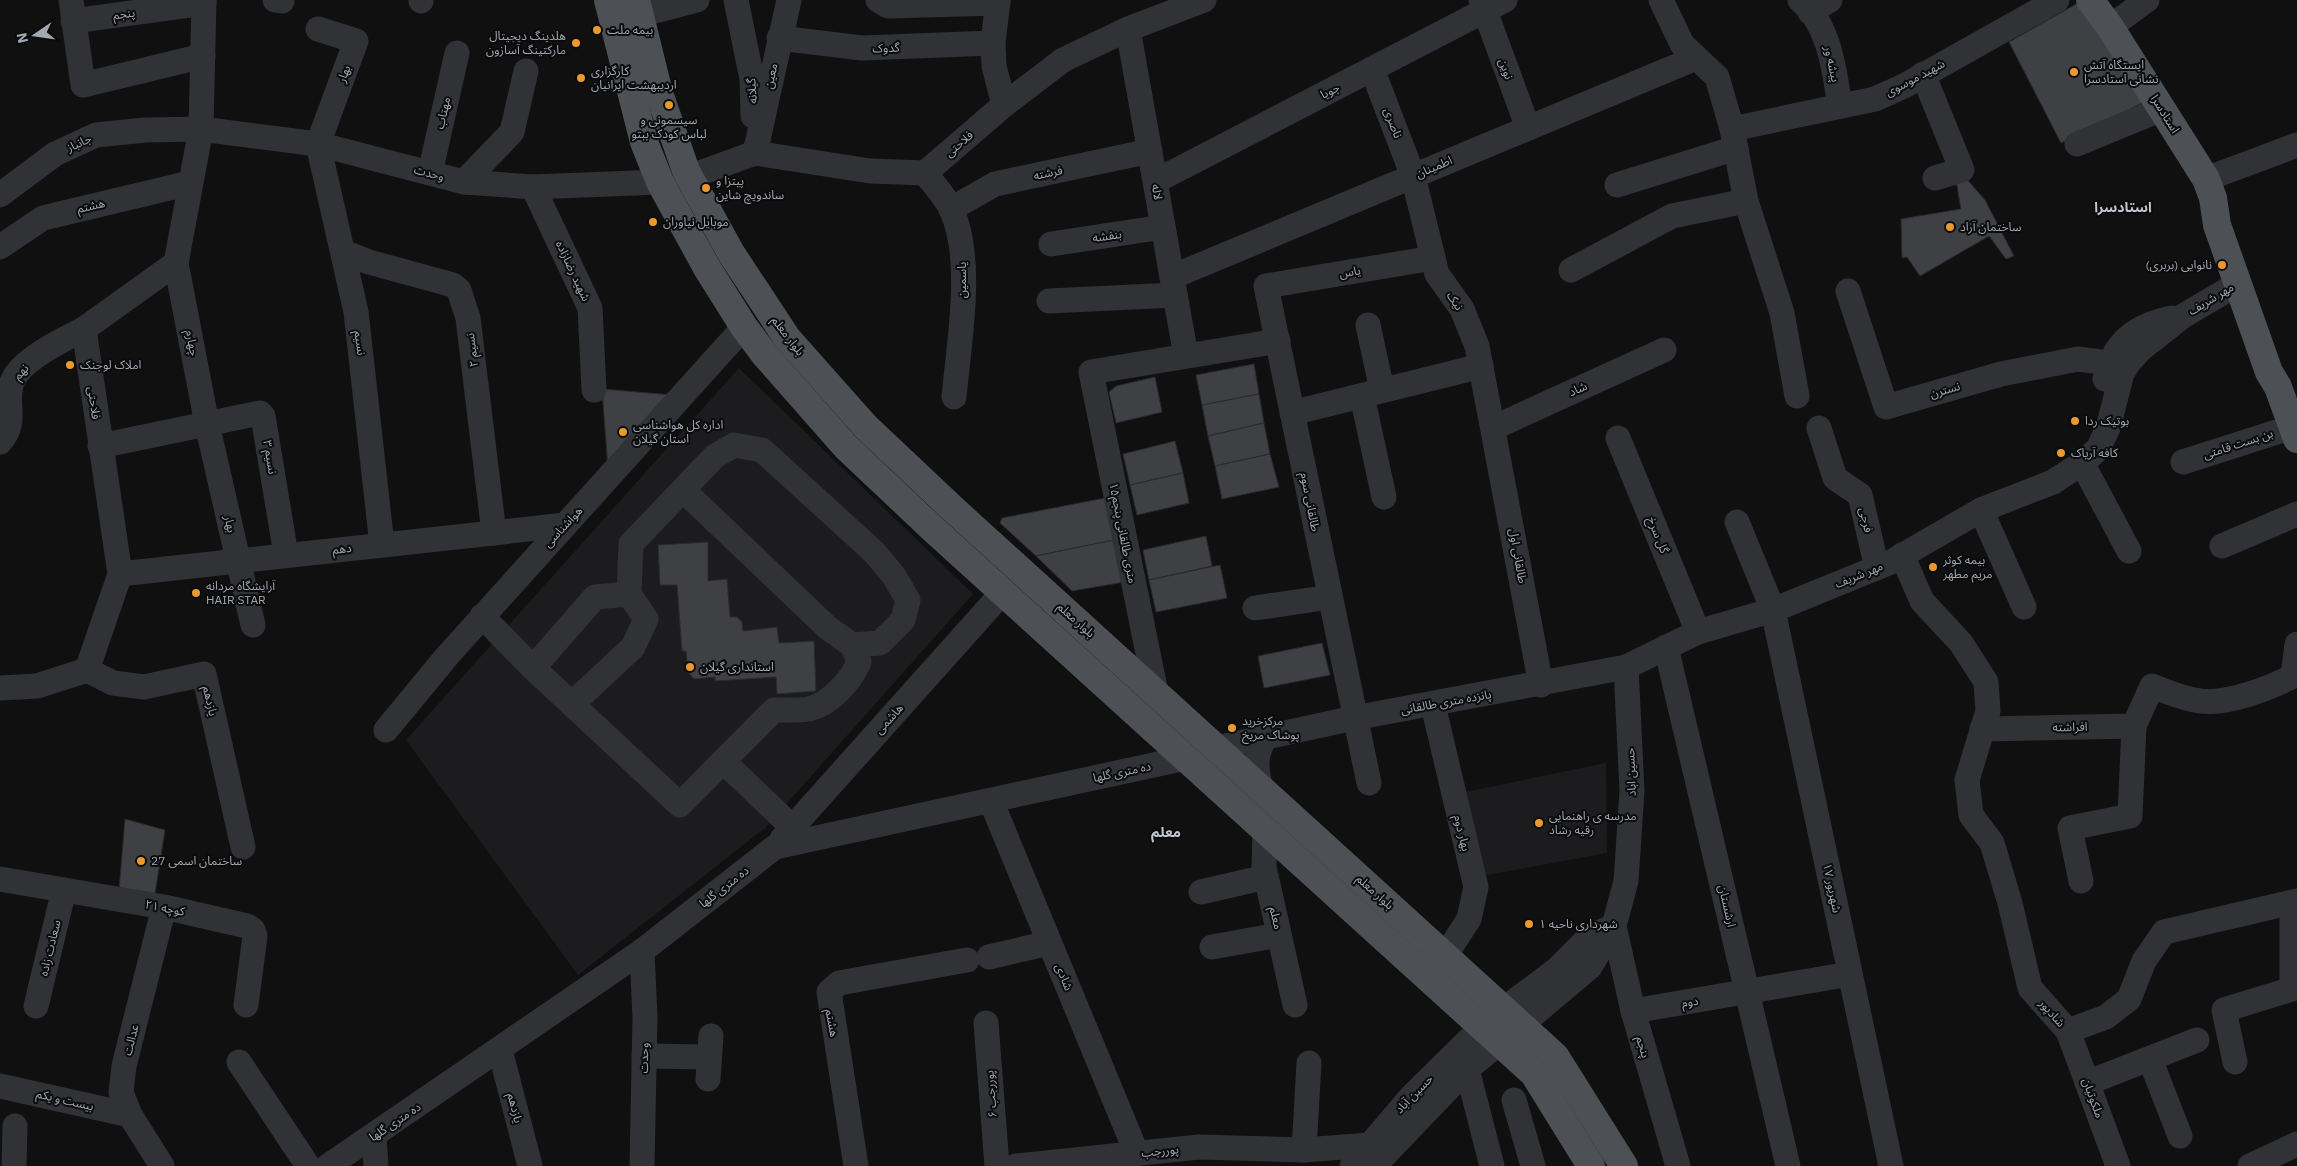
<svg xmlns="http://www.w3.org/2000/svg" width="2297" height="1166" font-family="'IBM Plex Sans','Noto Sans Arabic',sans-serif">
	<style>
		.built { fill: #1c1c1e }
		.building { fill: #3f4044; stroke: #2a2a2d }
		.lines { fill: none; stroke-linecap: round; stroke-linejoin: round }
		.minor { stroke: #313236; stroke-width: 25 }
		.major { stroke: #4d5055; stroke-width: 28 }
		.poi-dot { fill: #ea992f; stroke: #0b0b0c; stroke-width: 2 }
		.labels { text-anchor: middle; stroke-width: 4; stroke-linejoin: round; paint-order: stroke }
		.street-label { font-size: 12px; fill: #a1a8b2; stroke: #0b0b0c }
		.poi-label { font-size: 12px; fill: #a1a8b2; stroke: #0b0b0c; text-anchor: start }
		.neighbourhood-label { font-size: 14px; font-weight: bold; fill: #c2c6ce; stroke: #0b0b0c }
	</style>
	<rect width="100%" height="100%" fill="#101011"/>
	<!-- built -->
	<g class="built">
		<polygon points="739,368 973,594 765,828 578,975 406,740"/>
		<polygon points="1606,763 1607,853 1482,876 1465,792"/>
	</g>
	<!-- building -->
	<g class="building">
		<polygon points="2078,3 2144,102 2061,143 2009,42"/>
		<polygon points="1964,176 1985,200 2014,256 2006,259 1989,236 1920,276 1907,257 1902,258 1901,219 1961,209 1956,180"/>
		<polygon points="1254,364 1259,394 1202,405 1196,375"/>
		<polygon points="1155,377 1162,412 1116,423 1109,392 1116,386"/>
		<polygon points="602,389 673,395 608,468"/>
		<polygon points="1259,394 1264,423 1208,436 1202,405"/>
		<polygon points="1264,423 1270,454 1215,466 1208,436"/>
		<polygon points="1175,441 1183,473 1130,485 1123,454"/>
		<polygon points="1270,454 1279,487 1222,499 1215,466"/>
		<polygon points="1183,473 1189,503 1137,515 1130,485"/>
		<polygon points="1105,498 1114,540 1036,556 1000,523 1002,518"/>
		<polygon points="1206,536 1212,566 1149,580 1143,550"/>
		<polygon points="1114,540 1124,582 1072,591 1036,556"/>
		<polygon points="708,542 708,581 727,579 730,617 737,617 742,622 743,631 777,627 779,643 814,641 816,691 777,694 776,677 715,681 715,677 694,679 688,672 686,651 682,651 677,585 660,585 658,545"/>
		<polygon points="1220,565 1227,598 1156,612 1149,580"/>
		<polygon points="1322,643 1330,675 1264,688 1258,656"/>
		<polygon points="125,819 165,830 154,900 119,891"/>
	</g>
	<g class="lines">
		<!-- minor -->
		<g class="minor">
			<polyline points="71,0 83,85 203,56"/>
			<polyline points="275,0 282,1"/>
			<polyline points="421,0 421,1"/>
			<polyline points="736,0 752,79 753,116"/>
			<polyline points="878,0 888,6 998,3"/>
			<polyline points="998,0 993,43 994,66 1004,105"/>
			<polyline points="1481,0 1528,128"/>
			<polyline points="1661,0 1682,44 1717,77 1732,129 1746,201 1782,313 1797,396"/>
			<path d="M1800 0C1830 26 1834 69 1840 106"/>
			<polyline points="1810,12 1830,0"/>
			<polyline points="640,15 697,0"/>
			<polyline points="73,21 204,3"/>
			<polyline points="2110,27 2147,0"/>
			<polyline points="318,29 356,41 318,144 356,312 382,545"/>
			<polyline points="1128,29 1186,356"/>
			<polyline points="779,38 862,48 993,43"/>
			<polyline points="1372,69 1413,176 1437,274 1462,309 1477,346 1541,685"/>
			<polyline points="1923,74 1962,170 1935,178"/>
			<polyline points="1732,129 1875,99 1904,86 2057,0"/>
			<polyline points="2077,144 2162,109"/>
			<polyline points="755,153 789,0"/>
			<polyline points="430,173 457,53"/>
			<path d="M925 173C934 185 946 197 952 211 974 261 959 342 954 397"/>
			<polyline points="689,177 755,153 870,171 925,173 1004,105 1063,60 1128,29 1204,0"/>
			<polyline points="2206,179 2297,145"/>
			<polyline points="1156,181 1505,0"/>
			<polyline points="464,182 512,132 526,71"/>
			<polyline points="1617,185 1736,148"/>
			<polyline points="533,187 590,308 594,390"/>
			<polyline points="0,195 55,154 96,135 145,130 201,129 318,144 464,182 533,187 660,182"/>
			<polyline points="951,209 995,184 1150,151"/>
			<polyline points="1051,244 1163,227"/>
			<polyline points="0,247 43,218 190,183"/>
			<polyline points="343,252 369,262 453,285 459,290 468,318 494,533"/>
			<polyline points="176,263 207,424 253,625"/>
			<polyline points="1571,270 1672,216 1746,201"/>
			<polyline points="1172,277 1696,58"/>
			<polyline points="1848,291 1886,407 2001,374 2078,359 2109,363 2122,373"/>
			<polyline points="1049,301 1175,295"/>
			<polyline points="1368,325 1382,390"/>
			<path d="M2105 379C2114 342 2136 325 2172 318"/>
			<polyline points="1362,396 1384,497"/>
			<polyline points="1292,413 1481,366"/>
			<polyline points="1493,428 1664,350"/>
			<polyline points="1819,428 1835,478 1860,495 1877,568"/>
			<polyline points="1618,438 1698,632"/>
			<path d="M0 442C19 421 4 404 12 382 20 360 64 339 84 329"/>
			<polyline points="100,446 260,413 263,416 286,555"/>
			<polyline points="2183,462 2292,427"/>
			<polyline points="2082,463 2129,551"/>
			<polyline points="1981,510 2024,607"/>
			<polyline points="1737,522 1773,610 1891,1166"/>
			<polyline points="2222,546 2297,514"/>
			<polyline points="1902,555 1922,601 1961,643 1986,682 1988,711 1967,780 1971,815 1992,843 2010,903 2030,988 2068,1031 2118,1166"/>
			<polyline points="120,574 565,525"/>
			<polyline points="629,594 631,544 715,456 734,445 762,450 874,552 894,576 908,600 903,620 880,643 852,645 828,628 683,490"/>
			<polyline points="1255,608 1330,597"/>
			<polyline points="482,616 533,668 680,805 723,761 792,827"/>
			<polyline points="1666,647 1788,1166"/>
			<polyline points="533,668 595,597 629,594 646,619 633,647 572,704"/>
			<polyline points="87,670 113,683 144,687 204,674 243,847"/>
			<polyline points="0,688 37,686 87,670 120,574 84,329 176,263 201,129 204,0"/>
			<polyline points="1156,693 1091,372 1278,341"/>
			<polyline points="1433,705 1476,887 1469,919 1445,956"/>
			<path d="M1982 729 2134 726 2152 686C2167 692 2184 699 2200 701 2227 705 2270 688 2293 676L2297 644"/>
			<polyline points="386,730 448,655 744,327"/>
			<polyline points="1216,748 1354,718 1626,667 1698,632 1773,610 1891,562 1981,510 2053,482 2082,463 2098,449 2108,428 2122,373 2129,362 2140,350 2183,316 2239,283"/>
			<path d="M723 761 774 710C785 710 798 711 809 709 830 704 851 681 859 662L852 645"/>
			<polyline points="1369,783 1266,286 1433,258"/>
			<path d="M1261 788C1255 767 1255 756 1265 737"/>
			<polyline points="991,801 1137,1154"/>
			<polyline points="1265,830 1264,867 1295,1005"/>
			<polyline points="782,839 1003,592"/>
			<polyline points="0,879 164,907 247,926 253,930 255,936 246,1005"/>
			<polyline points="2081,881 2070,828 2130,816 2134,726"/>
			<polyline points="1201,892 1266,877"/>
			<polyline points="1614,926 1633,1011 1678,1166"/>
			<polyline points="1212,947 1279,935"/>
			<polyline points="642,951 645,1018 642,1166"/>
			<polyline points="989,957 1049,943"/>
			<polyline points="36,1006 64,890"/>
			<polyline points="1504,1009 1556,970 1590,936 1612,927"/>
			<polyline points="1633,1011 1850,974"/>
			<polyline points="986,1023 997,1166"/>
			<polyline points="1521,1025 1590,967 1614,926 1626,881 1632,791 1626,667"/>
			<polyline points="2068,1031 2106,1017 2129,999 2144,961 2164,932 2297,901"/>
			<polyline points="500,1050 530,1166"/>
			<polyline points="644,1056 709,1057"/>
			<polyline points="2150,1059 2180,1136"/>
			<polyline points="239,1062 308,1166"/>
			<polyline points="2235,1062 2224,1010 2292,989 2292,903"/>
			<polyline points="1467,1069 1492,1166"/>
			<polyline points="708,1079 711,1036"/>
			<polyline points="2087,1083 2197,1040"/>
			<polyline points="0,1086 130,1115"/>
			<polyline points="1514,1100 1533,1166"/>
			<polyline points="374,1137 376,1166"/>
			<polyline points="1304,1150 1309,1063"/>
			<polyline points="1376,1164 1467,1069 1499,1043"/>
			<polyline points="14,1166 15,1126"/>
			<polyline points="162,1166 130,1115 121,1092 124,1066 164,907"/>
			<polyline points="328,1166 642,951 775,847 1186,758"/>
			<polyline points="856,1166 829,992 839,983 967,960"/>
			<polyline points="1016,1166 1199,1147 1304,1150 1370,1145 1387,1152"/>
			<polyline points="1352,1166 1410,1098 1482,1027"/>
			<polyline points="2250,1166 2297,1144"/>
		</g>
		<!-- major -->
		<g class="major">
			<polyline points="608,0 644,142 660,182 707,268 744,327 765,355 846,447 934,530 1534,1074 1591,1166"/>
			<polyline points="636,0 659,93 686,171 731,253 787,338 866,427 953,509 1555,1056 1624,1166"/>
			<polyline points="2090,0 2110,27 2206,179 2213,198 2217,225 2269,372 2278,387 2297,439"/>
		</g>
	</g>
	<!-- markers -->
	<g class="poi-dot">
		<circle cx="597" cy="30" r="5"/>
		<circle cx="576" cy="43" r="5"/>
		<circle cx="2074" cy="72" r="5"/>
		<circle cx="581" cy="78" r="5"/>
		<circle cx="669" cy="105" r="5"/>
		<circle cx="706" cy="188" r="5"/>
		<circle cx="653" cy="222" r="5"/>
		<circle cx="1950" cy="227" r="5"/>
		<circle cx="2222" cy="265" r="5"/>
		<circle cx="70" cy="365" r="5"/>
		<circle cx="2075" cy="421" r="5"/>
		<circle cx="623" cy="432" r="5"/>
		<circle cx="2061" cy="453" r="5"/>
		<circle cx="1933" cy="567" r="5"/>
		<circle cx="196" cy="593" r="5"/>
		<circle cx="690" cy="667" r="5"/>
		<circle cx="1232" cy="728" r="5"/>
		<circle cx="1539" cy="823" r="5"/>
		<circle cx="141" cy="861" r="5"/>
		<circle cx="1529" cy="924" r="5"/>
	</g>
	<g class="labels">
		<!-- street labels -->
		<g class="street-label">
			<text transform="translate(124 14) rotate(-8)" y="4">پنجم</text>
			<text transform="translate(886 48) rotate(-2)" y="4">گدوک</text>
			<text transform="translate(1832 64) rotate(78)" y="4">پیشه ور</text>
			<text transform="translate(1506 69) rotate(70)" y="4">نوین</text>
			<text transform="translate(344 74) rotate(-70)" y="4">بهار</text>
			<text transform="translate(771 76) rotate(-78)" y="4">معین</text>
			<text transform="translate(1915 78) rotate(-28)" y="4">شهید موسوی</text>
			<text transform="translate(752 91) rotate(-94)" y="4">گیلانه</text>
			<text transform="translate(1330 91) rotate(-27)" y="4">جویا</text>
			<text transform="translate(443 113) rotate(-77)" y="4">مهتاب</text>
			<text transform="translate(2165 114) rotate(58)" y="4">استادسرا</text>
			<text transform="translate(1393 123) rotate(69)" y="4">ناصری</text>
			<text transform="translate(79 143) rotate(-25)" y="4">جانباز</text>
			<text transform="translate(959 144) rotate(-41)" y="4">فلاحتی</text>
			<text transform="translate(1434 167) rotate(-23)" y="4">اطمینان</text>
			<text transform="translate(429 173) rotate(15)" y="4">وحدت</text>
			<text transform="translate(1048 173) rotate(-12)" y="4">فرشته</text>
			<text transform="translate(1157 192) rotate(81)" y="4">لاله</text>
			<text transform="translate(91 206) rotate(-13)" y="4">هشتم</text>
			<text transform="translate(1107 236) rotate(-8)" y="4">بنفشه</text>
			<text transform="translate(573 271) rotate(65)" y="4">شهید رضازاده</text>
			<text transform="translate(1350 272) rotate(-10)" y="4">یاس</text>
			<text transform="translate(962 280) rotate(-90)" y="4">یاسمین</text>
			<text transform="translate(2211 299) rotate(-31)" y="4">مهر شریف</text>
			<text transform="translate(1455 301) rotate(57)" y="4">نیک</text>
			<text transform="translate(788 336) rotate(53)" y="4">بلوار معلم</text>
			<text transform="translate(192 343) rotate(79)" y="4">چهارم</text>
			<text transform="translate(360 343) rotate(83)" y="4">نسیم</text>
			<text transform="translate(472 350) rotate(-97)" y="4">نسیم ٢</text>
			<text transform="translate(21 372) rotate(-48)" y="4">نهم</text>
			<text transform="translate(1578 389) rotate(-24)" y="4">شاد</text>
			<text transform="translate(1945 390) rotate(-16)" y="4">نسترن</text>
			<text transform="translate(94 403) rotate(82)" y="4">فلاحتی</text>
			<text transform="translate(2238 444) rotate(-18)" y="4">بن بست قامتی</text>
			<text transform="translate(270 457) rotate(81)" y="4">نسیم ۳</text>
			<text transform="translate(1310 502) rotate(79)" y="4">طالقانی سوم</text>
			<text transform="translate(1866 520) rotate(77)" y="4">فرجی</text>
			<text transform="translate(230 524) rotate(77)" y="4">بهار</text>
			<text transform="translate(563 527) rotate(-47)" y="4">هواشناسی</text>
			<text transform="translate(1123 533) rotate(79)" y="4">۱۵متری طالقانی پنجم</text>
			<text transform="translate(1658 535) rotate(68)" y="4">گل سرخ</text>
			<text transform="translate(342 549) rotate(-6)" y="4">دهم</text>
			<text transform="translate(1518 556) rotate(80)" y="4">طالقانی اول</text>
			<text transform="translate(1859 575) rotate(-22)" y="4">مهر شریف</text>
			<text transform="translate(1076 620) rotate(42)" y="4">بلوار معلم</text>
			<text transform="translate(210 701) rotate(77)" y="4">یازدهم</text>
			<text transform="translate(1446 702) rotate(-10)" y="4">پانزده متری طالقانی</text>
			<text transform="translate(889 719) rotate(-48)" y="4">هاشمی</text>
			<text transform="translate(2070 727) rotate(-1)" y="4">افراشته</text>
			<text transform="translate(1122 772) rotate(-12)" y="4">ده متری گلها</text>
			<text transform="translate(1631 772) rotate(-92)" y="4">حسین اباد</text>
			<text transform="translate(1462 833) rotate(76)" y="4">بهار دوم</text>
			<text transform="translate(724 887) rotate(-38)" y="4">ده متری گلها</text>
			<text transform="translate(1832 888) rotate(78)" y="4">۱۷ شهریور</text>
			<text transform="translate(1375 892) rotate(42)" y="4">بلوار معلم</text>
			<text transform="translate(1727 906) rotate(77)" y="4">ارشستان</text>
			<text transform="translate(165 908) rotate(11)" y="4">کوچه ۲۱</text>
			<text transform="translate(1276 918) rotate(77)" y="4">معلم</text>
			<text transform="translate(50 948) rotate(-76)" y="4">سعادت زاده</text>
			<text transform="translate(1064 977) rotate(68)" y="4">شادی</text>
			<text transform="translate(1690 1002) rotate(-9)" y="4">دوم</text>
			<text transform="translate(2052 1013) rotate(49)" y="4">شادپور</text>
			<text transform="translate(832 1023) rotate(80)" y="4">هشتم</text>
			<text transform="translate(131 1040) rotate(-76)" y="4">عدالت</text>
			<text transform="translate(1643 1047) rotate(74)" y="4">پنجم</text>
			<text transform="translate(644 1058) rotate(-89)" y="4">وحدت</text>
			<text transform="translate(991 1094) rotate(-94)" y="4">پوررجب ۶</text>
			<text transform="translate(1414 1094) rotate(-46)" y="4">حسین آباد</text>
			<text transform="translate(2093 1098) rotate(70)" y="4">ملکوتیان</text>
			<text transform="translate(65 1100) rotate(13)" y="4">بیست و یکم</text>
			<text transform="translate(515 1108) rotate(76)" y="4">یازدهم</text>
			<text transform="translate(395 1122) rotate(-34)" y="4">ده متری گلها</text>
			<text transform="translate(1160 1151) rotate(-6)" y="4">پوررجب</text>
		</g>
		<!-- poi labels -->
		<g class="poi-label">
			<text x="607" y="34">بیمه ملت</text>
			<text x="566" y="40" text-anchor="end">هلدینگ دیجیتال<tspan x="566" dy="14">مارکتینگ آسازون</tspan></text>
			<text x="2084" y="69">ایستگاه آتش<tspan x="2084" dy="14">نشانی استادسرا</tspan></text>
			<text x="591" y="75">کارگزاری<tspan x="591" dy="14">اردیبهشت ایرانیان</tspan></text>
			<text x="669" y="124" text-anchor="middle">سیسمونی و<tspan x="669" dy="14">لباس کودک ببتو</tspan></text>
			<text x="716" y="185">پیتزا و<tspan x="716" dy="14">ساندویچ شاین</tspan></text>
			<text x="663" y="226">موبایل نیاوران</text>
			<text x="1960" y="231">ساختمان آراد</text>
			<text x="2212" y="269" text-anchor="end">نانوایی (بربری)</text>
			<text x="80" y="369">املاک لوجنک</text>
			<text x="2085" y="425">بوتیک ردا</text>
			<text x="633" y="429">اداره کل هواشناسی<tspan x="633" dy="14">استان گیلان</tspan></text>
			<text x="2071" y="457">کافه آریاک</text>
			<text x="1943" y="564">بیمه کوثر<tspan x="1943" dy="14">مریم مطهر</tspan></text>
			<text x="206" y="590">آرایشگاه مردانه<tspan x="206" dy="14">HAIR STAR</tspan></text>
			<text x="700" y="671">استانداری گیلان</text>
			<text x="1242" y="725">مرکزخرید<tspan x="1242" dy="14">پوشاک مریخ</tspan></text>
			<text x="1549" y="820">مدرسه ی راهنمایی<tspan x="1549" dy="14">رقیه رشاد</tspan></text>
			<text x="151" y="865">ساختمان اسمی 27</text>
			<text x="1539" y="928">شهرداری ناحیه ۱</text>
		</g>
		<!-- neighbourhood labels -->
		<g class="neighbourhood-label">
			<text x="2123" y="212">استادسرا</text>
			<text x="1166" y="837">معلم</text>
		</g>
	</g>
	<!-- north arrow -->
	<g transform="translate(35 35) rotate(257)" stroke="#0b0b0c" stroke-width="4" paint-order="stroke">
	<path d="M0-4L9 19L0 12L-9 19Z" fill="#a1a8b2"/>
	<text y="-8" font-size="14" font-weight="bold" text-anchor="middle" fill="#a1a8b2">N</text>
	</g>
</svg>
